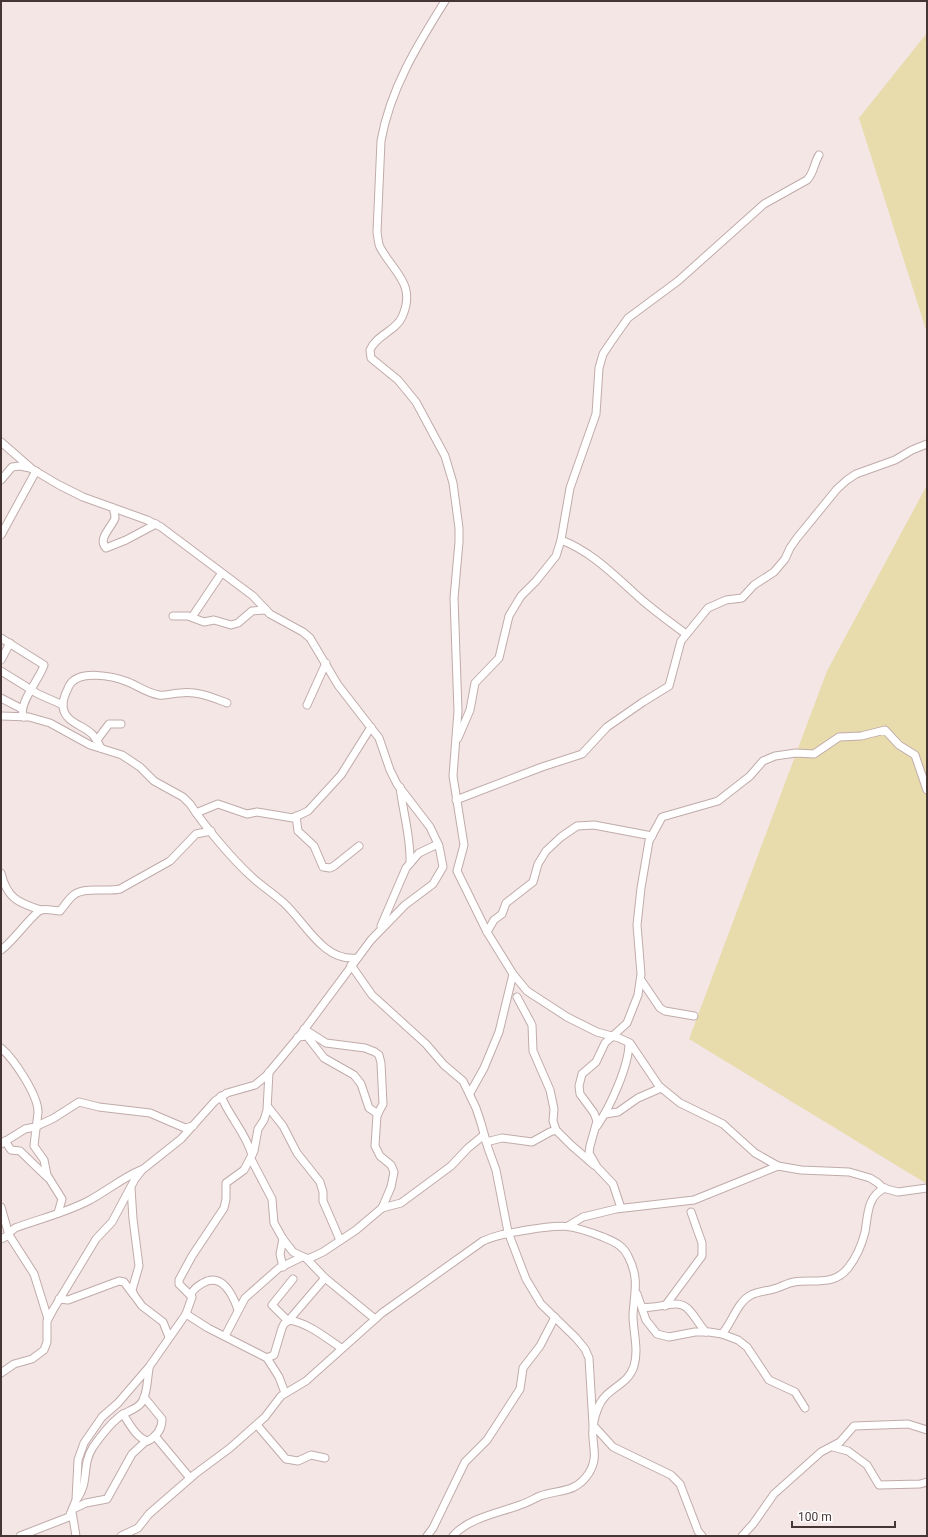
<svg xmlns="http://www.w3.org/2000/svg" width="928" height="1537" font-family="Roboto,sans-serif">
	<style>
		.green { fill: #e8dcad }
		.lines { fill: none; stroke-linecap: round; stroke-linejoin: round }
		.minor-casing { stroke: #c1abaa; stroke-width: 9 }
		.minor { stroke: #fff; stroke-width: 7 }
	</style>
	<rect width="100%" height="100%" fill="#f3e6e5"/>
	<!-- green -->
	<g class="green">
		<polygon points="927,33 927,333 859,118"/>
		<polygon points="927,485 927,1184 689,1039 827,671"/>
	</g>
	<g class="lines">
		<!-- minor casing -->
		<g class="minor-casing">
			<g id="minor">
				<path d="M445 1C418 44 390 89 381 141L377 232C378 237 378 243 380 247 393 272 417 284 402 317 396 331 376 335 370 350L371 358 398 380 416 402 445 456 453 483 459 528V542L454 598 458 711 453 776 464 845 457 871 487 932 513 974 527 991 567 1017 597 1032 619 1038 630 1043 659 1086 680 1103 723 1124 755 1153 778 1166 801 1170 849 1172 870 1178 878 1183 883 1188 898 1192 927 1188"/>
				<polyline points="1,442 32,469 59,485 83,497 147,520 161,527 253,596 270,614 303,632 310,638 338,685 379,738 390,770 397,784 430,827 439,846 443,867 433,884 405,905 371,940 301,1034 266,1076 255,1085 227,1093 215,1101 181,1139 142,1170 135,1179 112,1222 96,1239 53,1310 47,1321 47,1342 44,1350 32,1359 14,1364 1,1373"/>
				<polyline points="1,480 12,467 20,466 30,468"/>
				<path d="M113 508C114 511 115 515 115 518 112 527 97 539 106 548L126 540 156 524"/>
				<polyline points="1,535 36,471"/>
				<path d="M561 540C593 552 617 578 642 600 656 612 671 623 686 634"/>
				<polyline points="173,616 188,616 204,622 214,620 231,625 238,623 252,611 266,610"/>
				<polyline points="192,617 221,574"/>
				<path d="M1 638 44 665C41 677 16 706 24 717"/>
				<polyline points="1,660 10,643"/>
				<polyline points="1,671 38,694 63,705"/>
				<polyline points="1,698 22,709"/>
				<polyline points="307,705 326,663"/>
				<path d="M1 716 29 717 50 723 90 745 122 755 140 767 154 781 183 797 190 804C206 828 232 859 253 878 263 887 274 894 284 903 305 922 323 962 357 958"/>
				<path d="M458 738 470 710 475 683 499 658 509 616 521 596 536 581 556 556 561 540 570 488 596 414 599 368 603 354 611 342 628 318 678 281 764 204 807 180C814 173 814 163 819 155"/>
				<polyline points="97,740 109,724 121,724"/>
				<path d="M101 748C99 744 96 739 93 735 84 725 65 723 63 707 62 700 66 692 69 686 78 669 113 676 128 682 138 686 147 693 159 695 166 696 173 693 180 693 198 691 211 697 227 703"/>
				<path d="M400 787C403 813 411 837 410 863"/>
				<polyline points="456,800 542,767 582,754 607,727 643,702 669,686 681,641 708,608 726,600 742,598 754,585 774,572 785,559 790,548 797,538 837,489 847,480 856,474 895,460 912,450 927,444"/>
				<polyline points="196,813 218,804 247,814 257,812 293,818 308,811 341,775 371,727"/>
				<polyline points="296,816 298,831 314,846 323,867 330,868 334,866 359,846"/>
				<path d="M1 873C7 898 18 903 41 910"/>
				<polyline points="381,926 406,868 419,853 438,844"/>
				<polyline points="487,932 494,920 502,914 506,903 533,882 538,864 546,851 561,837 577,826 594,825 652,836"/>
				<path d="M1 950C13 942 33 913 41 910 46 908 54 911 60 911 65 905 69 898 75 894 85 887 107 892 120 889L170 861 196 834 211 831"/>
				<polyline points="351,965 372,995 426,1044 444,1065 463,1081 476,1108 481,1123 488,1148 496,1170 508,1232 526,1279 541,1304 576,1338 585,1349 589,1358 593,1425 613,1447 671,1475 680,1484 698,1531 702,1536"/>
				<polyline points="641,980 660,1008 665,1011 694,1016"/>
				<polyline points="517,997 532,1025 533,1051 550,1090 554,1109 553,1121 556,1130 571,1145 594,1165"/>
				<polyline points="304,1029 326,1043 365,1048 375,1052 379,1055 381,1063 383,1104 377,1115 375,1146 380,1156 391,1165 394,1172 391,1187 382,1208"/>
				<polyline points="298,1037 307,1036 324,1058 354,1075 361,1084 369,1108 378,1114"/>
				<path d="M1 1048C14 1059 38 1095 38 1112 37 1123 35 1135 34 1146L44 1160 47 1175 62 1199 58 1213"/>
				<polyline points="470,1093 484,1068 499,1032 513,974"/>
				<path d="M221 1096C230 1118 246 1133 252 1155"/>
				<polyline points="268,1107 283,1126 297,1153 320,1182 323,1192 323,1201 340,1240"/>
				<polyline points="605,1114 618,1112 638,1098 661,1088"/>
				<path d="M597 1126C610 1107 629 1066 629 1043"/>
				<polyline points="5,1141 11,1150 20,1151 47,1177"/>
				<polyline points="486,1142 502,1138 532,1142 550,1132 556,1130"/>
				<polyline points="1,1144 25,1129 35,1127 54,1118 79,1102 99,1107 150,1113 185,1128 193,1126"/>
				<polyline points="251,1159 272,1199 274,1223 283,1239 293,1252 308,1259 323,1252 356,1230 382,1208 401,1203 451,1166 468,1148 484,1135"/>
				<polyline points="131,1188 133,1219 139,1266 132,1290 134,1295 142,1306 163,1322 169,1337"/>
				<polyline points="1,1207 9,1235 34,1274 48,1319"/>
				<polyline points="621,1208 613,1184 597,1167 589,1153 590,1146 597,1121 594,1113 580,1094 579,1086 582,1074 596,1062 605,1043 627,1023 638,995 641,974 637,925 641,888 649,841 662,817 718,801 750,776 763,761 775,756 796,753 814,754 839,737 861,736 885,730 899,745 915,755 927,790"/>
				<polyline points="568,1226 583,1217 616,1209 694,1200 778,1166"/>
				<path d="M9 1233 15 1228C39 1219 65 1213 88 1201 107 1191 122 1178 141 1170"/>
				<polyline points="1,1239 9,1235"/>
				<polyline points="306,1258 325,1278 375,1319"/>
				<polyline points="283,1267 280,1254 283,1239"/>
				<path d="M191 1294C194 1288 198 1286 203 1283 222 1272 233 1295 238 1310"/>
				<polyline points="637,1294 646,1320 657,1334 669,1337 695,1332 709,1332 722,1334 738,1340 747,1347 769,1380 795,1392 805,1408"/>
				<polyline points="59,1299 68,1300 119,1281 124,1282 133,1294"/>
				<polyline points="665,1306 702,1256 702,1243 691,1212"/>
				<path d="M642 1307C657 1310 676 1298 687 1308 694 1314 699 1325 706 1332"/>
				<path d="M186 1314 208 1328 267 1358 274 1355 282 1328 284 1324 289 1320C308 1323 325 1337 341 1348"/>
				<polyline points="289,1320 325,1278"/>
				<polyline points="288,1321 272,1305 293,1279"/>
				<path d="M722 1334C732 1323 737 1302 751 1295 759 1291 769 1291 777 1288 783 1286 788 1283 794 1282 814 1279 834 1286 848 1268 856 1258 862 1244 865 1232 868 1215 867 1196 885 1188"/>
				<polyline points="225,1336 245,1298 279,1268 302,1257"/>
				<polyline points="267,1358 279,1377 285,1393"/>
				<path d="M123 1414C129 1423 137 1439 148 1441 157 1436 162 1429 162 1419L144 1397"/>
				<polyline points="257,1425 286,1459 298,1461 311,1455 325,1458"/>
				<polyline points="155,1436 190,1478"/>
				<polyline points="833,1447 848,1451 867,1465 879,1485 920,1484 927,1482"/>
				<path d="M77 1499C90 1480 81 1466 93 1447 100 1437 109 1425 119 1417 126 1411 137 1410 142 1402 148 1392 147 1379 149 1369"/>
				<polyline points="73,1509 86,1503 107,1499 132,1454 146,1441"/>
				<polyline points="72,1512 76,1536"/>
				<polyline points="20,1536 69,1517 76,1500 78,1460 84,1443 102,1417 118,1403 149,1367 186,1314 192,1297 179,1284 179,1280 192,1256 224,1208 226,1199 226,1183 244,1170 254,1151 258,1129 264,1120 267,1110 269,1072"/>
				<path d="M121 1536 138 1528 149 1514 195 1474 230 1448 265 1417 281 1396 306 1381 382 1313 483 1241C499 1234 510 1233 527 1230 561 1224 570 1224 603 1237 614 1242 623 1245 628 1256 640 1279 634 1293 633 1315 633 1332 639 1349 634 1366 628 1386 605 1388 598 1408 594 1418 592 1428 593 1438 594 1451 597 1460 589 1473 575 1494 560 1489 540 1496 533 1499 527 1503 520 1505 499 1513 468 1518 453 1536"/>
				<polyline points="427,1536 433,1528 465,1462 487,1440 520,1389 523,1368 540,1346 555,1317"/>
				<polyline points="742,1536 753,1524 774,1494 821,1452 840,1442 854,1426 908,1424 927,1430"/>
			</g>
		</g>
		<!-- minor -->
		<use href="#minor" class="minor"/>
	</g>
	<!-- border -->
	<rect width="928" height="1537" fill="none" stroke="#453535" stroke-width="4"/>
	<!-- scale -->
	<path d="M792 1521v6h103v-6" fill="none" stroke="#453535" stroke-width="2"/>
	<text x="798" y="1521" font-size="12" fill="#453535" stroke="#ffffff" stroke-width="3" paint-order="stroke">100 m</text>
</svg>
